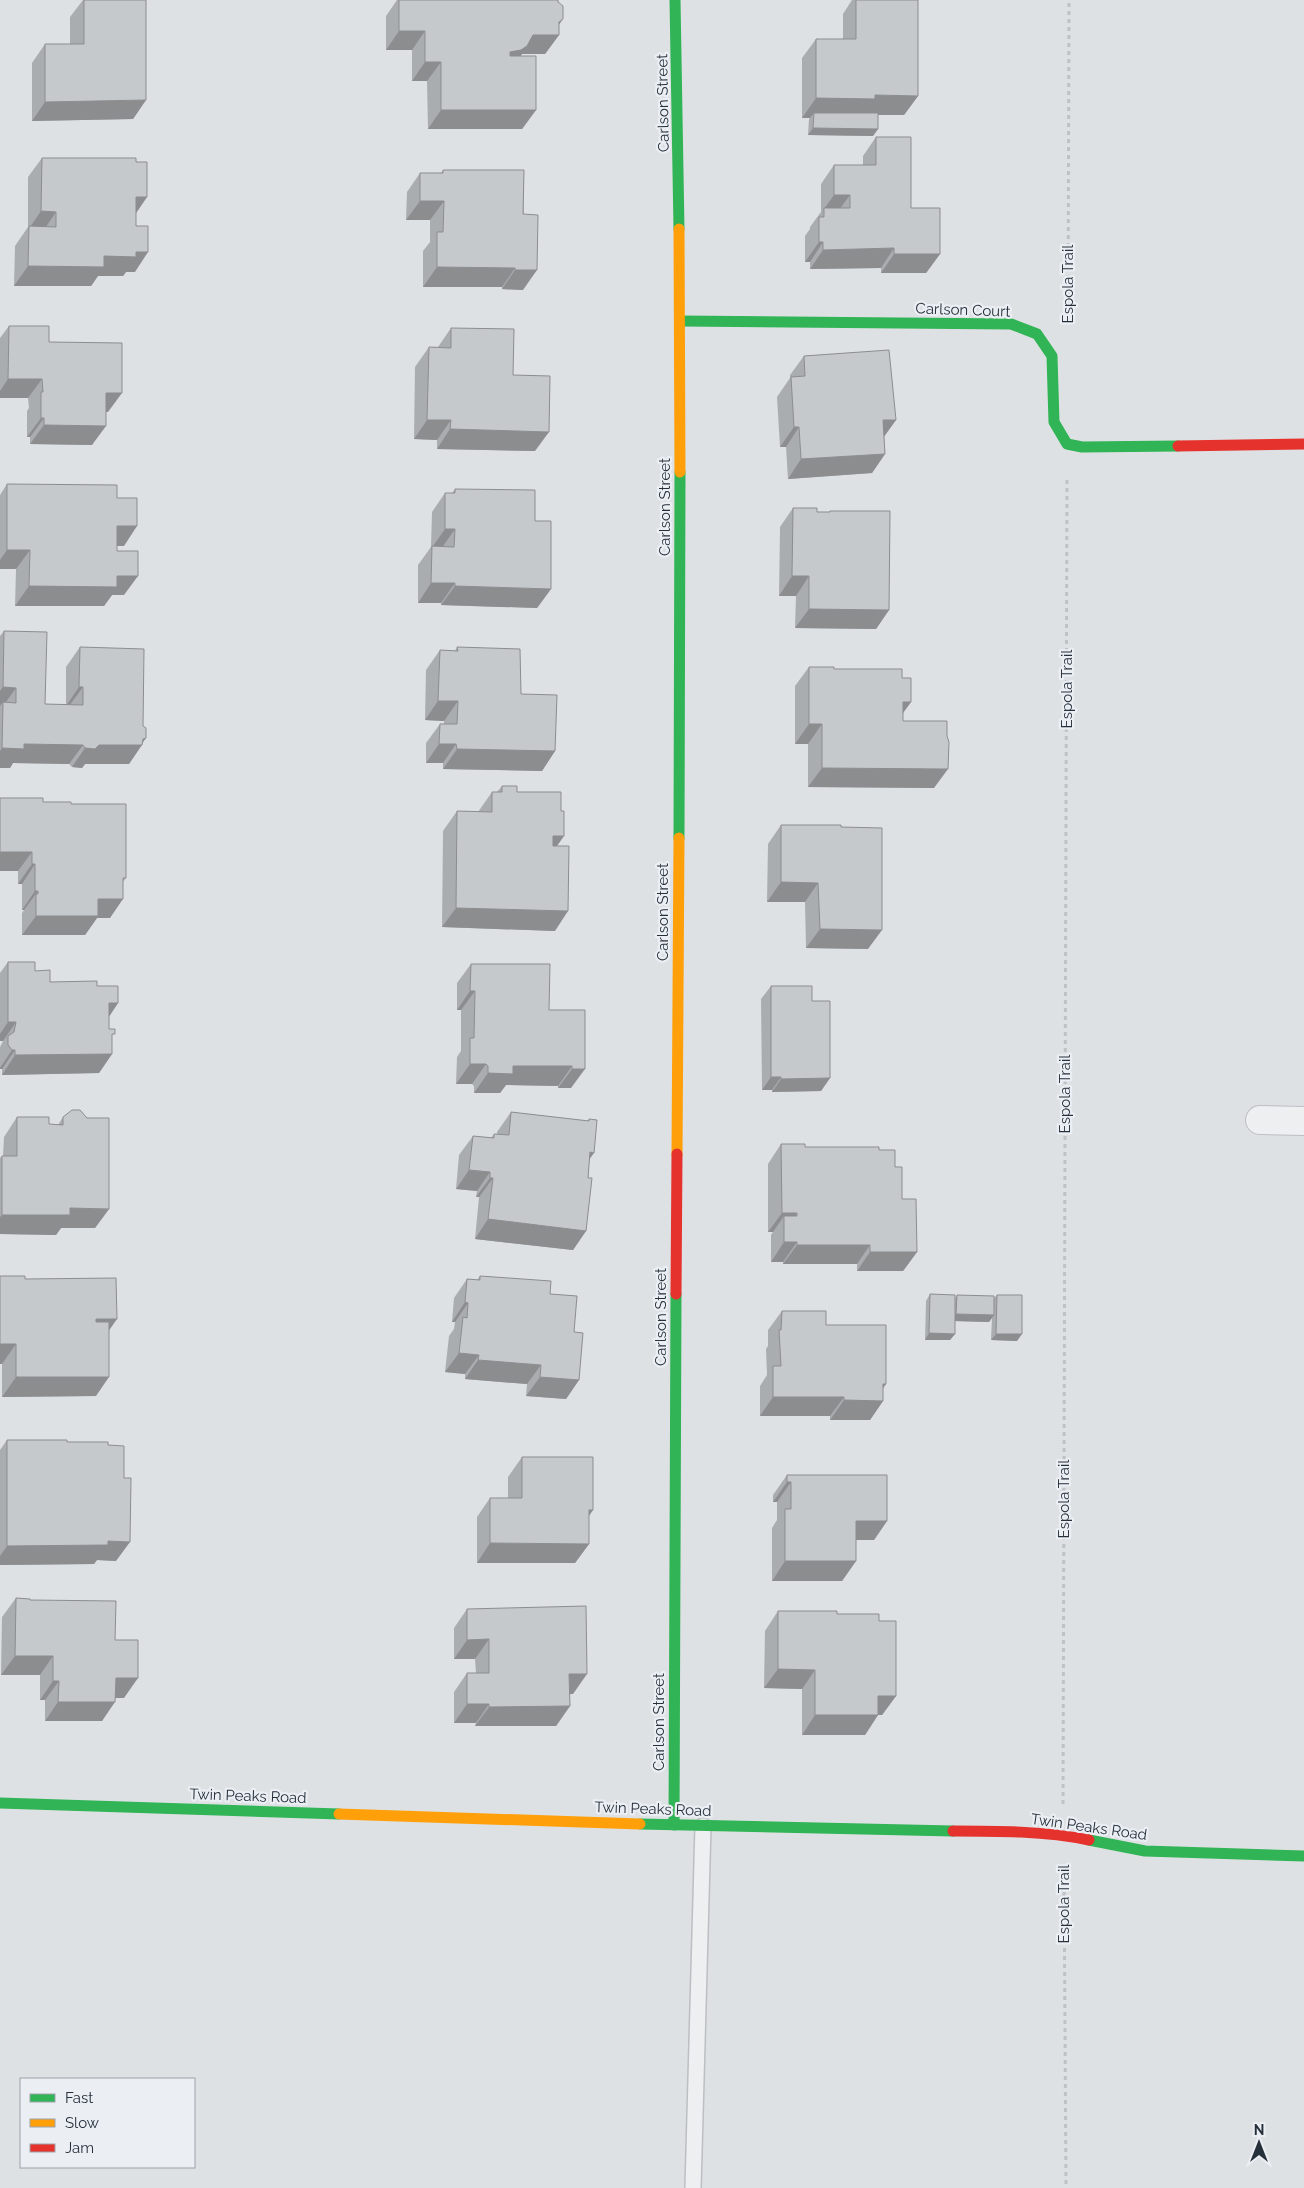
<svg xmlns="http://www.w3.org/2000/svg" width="1304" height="2188" font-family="Raleway,sans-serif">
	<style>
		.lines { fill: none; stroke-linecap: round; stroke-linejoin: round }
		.lane-casing { stroke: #bcbfc2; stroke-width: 18 }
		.street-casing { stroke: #bcbfc2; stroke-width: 30 }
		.path { stroke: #bfc2c5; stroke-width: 3; stroke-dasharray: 4 4; stroke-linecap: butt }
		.lane { stroke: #edeff0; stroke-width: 15 }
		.street { stroke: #edeff0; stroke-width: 28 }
		.fast { stroke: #30b455; stroke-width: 11 }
		.slow { stroke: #ff9f0a; stroke-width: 11 }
		.jam { stroke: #e5322d; stroke-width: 11 }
		.wall { fill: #aaadaf }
		.shaded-wall { fill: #8b8d8f }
		.building { fill: #c6c9cc; stroke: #8b8d8f }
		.labels { text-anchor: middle; stroke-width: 4.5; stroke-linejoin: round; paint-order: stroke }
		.street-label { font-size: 15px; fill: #26303b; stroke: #ebeff4 }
	</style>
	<rect width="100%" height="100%" fill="#dee1e4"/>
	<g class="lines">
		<!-- lane casing -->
		<g class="lane-casing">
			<polyline id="lane" points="693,2188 703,1826"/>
		</g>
		<!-- street casing -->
		<g class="street-casing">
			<polyline id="street" points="1260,1120 1304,1121"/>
		</g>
		<!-- path -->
		<g class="path">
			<polyline points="1068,319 1069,0"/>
			<polyline points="1063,1804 1067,476"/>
			<polyline points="1064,1868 1066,2188"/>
		</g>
		<!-- lane -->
		<use href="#lane" class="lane"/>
		<!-- street -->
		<use href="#street" class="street"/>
		<!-- fast -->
		<g class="fast">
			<polyline points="675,0 679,229"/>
			<polyline points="681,321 1011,324 1037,334 1052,356 1054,422 1067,444 1082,447 1178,446"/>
			<polyline points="679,838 680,472"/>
			<polyline points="0,1803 339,1814"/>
			<polyline points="640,1824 953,1831"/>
			<polyline points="674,1825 676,1294"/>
			<polyline points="1089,1840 1145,1851 1304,1856"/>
		</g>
		<!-- slow -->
		<g class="slow">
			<polyline points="679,229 680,472"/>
			<polyline points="677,1154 679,838"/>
			<polyline points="339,1814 640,1824"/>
		</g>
		<!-- jam -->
		<g class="jam">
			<polyline points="1178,446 1304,444"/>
			<polyline points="676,1294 677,1154"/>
			<path d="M953 1831C999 1831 1044 1831 1089 1840"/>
		</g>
	</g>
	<!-- wall -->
	<g class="wall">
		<polygon points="83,0 146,0 146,100 133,119 32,121 32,63 45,44 70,44 70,17"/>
		<polygon points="397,0 558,0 559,35 545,54 522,54 520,56 536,110 522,129 428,129 427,81 412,81 412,50 386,50 386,16"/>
		<polygon points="852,0 918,0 918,96 904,115 878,115 878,129 873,136 808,135 809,119 810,118 802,118 802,58 816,39 843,39 843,14"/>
		<polygon points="876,137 911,208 940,254 926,273 881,273 881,268 810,269 810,262 805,262 805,236 810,229 810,227 821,212 821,184 834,165 863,165 863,156"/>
		<polygon points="42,158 136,162 147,197 136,213 135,272 126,272 123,276 98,276 91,286 14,286 15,246 28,227 28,177"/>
		<polygon points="443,170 524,170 523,290 502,289 502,287 423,287 423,251 430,242 430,220 406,220 407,192 420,173 441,173"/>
		<polygon points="9,326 49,342 108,412 106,412 92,445 30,444 30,437 27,437 27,411 29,408 28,398 0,398 0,338"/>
		<polygon points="451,328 513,375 535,451 437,449 437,440 414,439 415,367 429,347 438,347"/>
		<polygon points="804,356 896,420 884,437 885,454 872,473 788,479 786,447 780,447 777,397 790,378 790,375"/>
		<polygon points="7,484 117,498 124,546 117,546 117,551 124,595 112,595 104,606 15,606 16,569 0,569 0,495"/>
		<polygon points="455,489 535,521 551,589 537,608 441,605 441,603 418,603 418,565 431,547 432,512 445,493 452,493"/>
		<polygon points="793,508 817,512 829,512 830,511 889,610 876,629 795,628 796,596 779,596 780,527"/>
		<polygon points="4,631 45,704 66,705 66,667 80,647 143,726 146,738 129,764 85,764 82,768 72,767 69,764 13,763 10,768 0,768 0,636"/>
		<polygon points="457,647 521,694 555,751 542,771 443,769 443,763 426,763 426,743 440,724 444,724 444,721 425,720 426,670 440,650 455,651"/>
		<polygon points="809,667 902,678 911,702 903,713 903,721 934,788 808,787 808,744 795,744 795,686"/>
		<polygon points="502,786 517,792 557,846 555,931 442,927 443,831 457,811 478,812 492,792 497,792"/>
		<polygon points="43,802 71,804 126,878 123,882 110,918 97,918 85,935 22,935 22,913 24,910 22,910 22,884 18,884 18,871 0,871"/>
		<polygon points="781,825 841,827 868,949 806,948 805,902 767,902 768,844"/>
		<polygon points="8,962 35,971 50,982 97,986 118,1003 109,1016 109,1029 112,1038 112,1054 99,1073 2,1075 2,1069 0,1069 0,1047 3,1041 0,1041 0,973"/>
		<polygon points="471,964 549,1010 585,1010 571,1088 558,1088 558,1086 506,1085 500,1093 474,1093 474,1086 472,1084 456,1084 457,1057 461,1051 461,1010 457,1010 457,983"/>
		<polygon points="771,986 812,1001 830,1078 821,1091 772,1092 772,1090 762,1090 761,999"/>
		<polygon points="511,1112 588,1121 589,1119 589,1160 588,1178 586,1231 573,1250 475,1239 479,1197 476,1197 477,1191 456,1189 459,1155 473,1136 491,1138 494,1134 497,1134 497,1132"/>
		<polygon points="17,1117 49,1124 58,1125 63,1117 109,1209 95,1228 61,1228 56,1235 0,1234 0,1158 2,1156 3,1156 4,1137"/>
		<polygon points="781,1144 805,1147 879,1150 895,1167 902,1199 917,1252 903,1271 857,1271 857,1264 783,1264 783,1262 771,1262 771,1235 773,1232 768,1232 768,1164"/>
		<polygon points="480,1276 550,1294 574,1332 579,1380 566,1399 526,1396 527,1384 465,1379 465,1374 445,1372 449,1336 454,1329 455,1322 452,1322 454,1298 467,1279 477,1280"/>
		<polygon points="25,1279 96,1396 2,1397 2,1364 0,1364"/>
		<polygon points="930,1294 955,1298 957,1295 994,1298 997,1295 1017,1341 991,1340 992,1318 989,1322 955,1321 955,1334 950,1340 925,1340 926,1301"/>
		<polygon points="782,1311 826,1325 886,1384 883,1388 883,1401 870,1420 830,1420 830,1416 760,1416 760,1386 767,1375 766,1349 768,1346 768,1330"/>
		<polygon points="7,1440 67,1442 116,1561 97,1560 94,1564 0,1565 0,1450"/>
		<polygon points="522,1457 593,1510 589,1516 589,1544 575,1563 477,1563 477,1517 490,1498 508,1498 508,1477"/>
		<polygon points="787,1475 887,1521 874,1540 856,1540 856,1561 842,1581 772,1581 772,1528 777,1520 777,1502 773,1502 773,1495"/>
		<polygon points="16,1598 30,1600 115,1640 124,1698 115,1698 102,1721 45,1721 45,1700 40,1700 40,1675 1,1675 2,1617"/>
		<polygon points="467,1609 573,1694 570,1694 570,1706 556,1726 475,1726 476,1723 454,1723 454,1692 467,1673 476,1673 475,1659 454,1659 454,1628"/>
		<polygon points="778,1611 837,1614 879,1621 896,1696 882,1715 878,1715 865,1735 802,1735 802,1689 764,1688 765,1631"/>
	</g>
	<!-- shaded-wall -->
	<g class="shaded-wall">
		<polygon points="563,19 552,35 559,35 545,54 522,54 514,66 496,72 510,52 533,35 559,22"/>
		<polygon points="399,31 425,31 412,50 386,50"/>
		<polygon points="425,62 441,62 427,81 412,81"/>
		<polygon points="875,95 918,96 904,115 864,115 814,113 810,118 802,118 816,98"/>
		<polygon points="146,100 133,119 32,121 45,102"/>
		<polygon points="441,110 536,110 522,129 428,129"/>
		<polygon points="813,128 878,129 873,136 808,135"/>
		<polygon points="834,195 850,195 836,214 824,209"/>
		<polygon points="136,197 147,197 134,216"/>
		<polygon points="420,201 444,201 430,220 406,220"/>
		<polygon points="41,211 56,212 43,231 28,230"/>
		<polygon points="819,242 823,242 810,262 805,262"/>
		<polygon points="894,248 881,268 810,269 823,250"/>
		<polygon points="136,252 148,252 135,272 126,272 123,276 98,276 91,286 14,286 28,266"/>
		<polygon points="894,254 940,254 926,273 881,273"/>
		<polygon points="437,267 515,268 502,287 423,287"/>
		<polygon points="515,270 537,270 523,290 502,289"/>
		<polygon points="8,379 42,379 28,398 0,398 0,391"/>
		<polygon points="106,393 122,393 108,412 92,412"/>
		<polygon points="41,418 44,418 30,437 27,437"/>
		<polygon points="427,420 451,420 437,440 414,439"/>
		<polygon points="883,420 896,420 882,439"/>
		<polygon points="44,425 106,426 92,445 30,444"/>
		<polygon points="794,427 799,427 786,447 780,447"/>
		<polygon points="450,429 549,432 535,451 437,449"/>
		<polygon points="885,454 872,473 788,479 801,459"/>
		<polygon points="117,526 137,526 124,546 103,546"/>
		<polygon points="445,529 455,529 441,549 431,549"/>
		<polygon points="7,550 30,550 16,569 0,569 0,560"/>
		<polygon points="117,576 138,576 124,595 112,595 104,606 15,606 29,586"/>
		<polygon points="792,576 809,576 796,596 779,596"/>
		<polygon points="431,583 455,583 441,603 418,603"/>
		<polygon points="455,586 551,589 537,608 441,605"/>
		<polygon points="809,609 889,610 876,629 795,628"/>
		<polygon points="3,687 16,688 3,706 3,702 0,706 0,691"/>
		<polygon points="79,687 83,687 69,706 66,706"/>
		<polygon points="438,701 458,701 444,721 425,720"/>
		<polygon points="903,702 911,702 897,721"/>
		<polygon points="809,724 822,724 808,744 795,744"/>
		<polygon points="146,738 140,745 142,745 129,764 85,764 82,768 72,767 85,748 99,745 143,739"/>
		<polygon points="24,744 83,745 69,764 13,763 10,768 0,768 0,751 2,748"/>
		<polygon points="439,744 456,744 443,763 426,763"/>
		<polygon points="457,749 555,751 542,771 443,769"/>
		<polygon points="822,768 948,769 934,788 808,787"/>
		<polygon points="553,836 564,836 550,856"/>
		<polygon points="0,852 32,852 18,871 0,871"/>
		<polygon points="32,864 35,864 22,884 18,884"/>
		<polygon points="781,882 818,883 805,902 767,902"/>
		<polygon points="35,891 38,891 24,910 22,910"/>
		<polygon points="98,899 123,899 110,918 97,918 85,935 22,935 36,916"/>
		<polygon points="456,908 568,911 555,931 442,927"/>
		<polygon points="820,929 882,930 868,949 806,948"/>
		<polygon points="470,991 475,991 461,1010 457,1010"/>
		<polygon points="109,1003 118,1003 105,1023"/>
		<polygon points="8,1022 16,1022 3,1041 0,1041 0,1034"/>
		<polygon points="12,1050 15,1050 2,1069 0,1069 0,1068"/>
		<polygon points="112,1054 99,1073 2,1075 15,1055"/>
		<polygon points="470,1064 486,1064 472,1084 456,1084"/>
		<polygon points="513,1066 572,1066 558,1086 506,1085 500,1093 474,1093 488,1073"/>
		<polygon points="572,1069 585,1069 571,1088 558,1088"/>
		<polygon points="771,1077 781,1077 772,1090 762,1090"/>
		<polygon points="830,1078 821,1091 772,1092 781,1079"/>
		<polygon points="590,1152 594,1153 580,1172"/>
		<polygon points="469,1170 490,1172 477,1191 456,1189"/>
		<polygon points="490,1178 493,1178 479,1197 476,1197"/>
		<polygon points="70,1208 109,1209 95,1228 61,1228 56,1235 0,1234 0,1217 2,1215"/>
		<polygon points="782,1213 797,1213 784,1232 784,1216 773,1232 768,1232"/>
		<polygon points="488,1219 586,1231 573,1250 475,1239"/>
		<polygon points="784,1242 797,1242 783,1262 771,1262"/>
		<polygon points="797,1245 870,1245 857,1264 783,1264"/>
		<polygon points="870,1252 917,1252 903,1271 857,1271"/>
		<polygon points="465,1302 468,1303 455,1322 452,1322"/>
		<polygon points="956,1314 994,1315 989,1322 952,1321"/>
		<polygon points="96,1319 117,1319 103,1339 83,1339"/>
		<polygon points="929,1333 955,1334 950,1340 925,1340"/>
		<polygon points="996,1334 1022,1334 1017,1341 991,1340"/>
		<polygon points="0,1344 16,1344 2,1364 0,1364"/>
		<polygon points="459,1353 479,1355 465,1374 445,1372"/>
		<polygon points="478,1360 541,1365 527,1384 465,1379"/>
		<polygon points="16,1377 109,1377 96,1396 2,1397"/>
		<polygon points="540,1377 579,1380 566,1399 526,1396"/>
		<polygon points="883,1384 886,1384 874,1401 883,1401 870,1420 830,1420 844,1400"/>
		<polygon points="773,1397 844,1397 830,1416 760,1416"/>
		<polygon points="787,1482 791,1482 777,1502 773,1502"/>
		<polygon points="589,1510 593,1510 579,1529"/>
		<polygon points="856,1521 887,1521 874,1540 842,1540"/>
		<polygon points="108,1541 130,1542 116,1561 97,1560 94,1564 0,1565 0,1556 7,1546"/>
		<polygon points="490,1543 589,1544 575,1563 477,1563"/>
		<polygon points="785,1561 856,1561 842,1581 772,1581"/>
		<polygon points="489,1639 475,1659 454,1659 467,1640"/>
		<polygon points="15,1656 53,1656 40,1675 1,1675"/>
		<polygon points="778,1669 815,1670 802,1689 764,1688"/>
		<polygon points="569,1674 587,1674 573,1694 556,1694"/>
		<polygon points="116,1678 138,1678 124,1698 102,1698"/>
		<polygon points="53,1681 59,1681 45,1700 40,1700"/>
		<polygon points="878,1696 896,1696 882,1715 865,1715"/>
		<polygon points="58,1702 115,1702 102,1721 45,1721"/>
		<polygon points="467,1704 489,1704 476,1723 454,1723"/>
		<polygon points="570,1706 556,1726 475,1726 489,1707"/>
		<polygon points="815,1715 878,1715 865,1735 802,1735"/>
	</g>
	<!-- building -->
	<g class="building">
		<polygon points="84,0 146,0 146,100 45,102 45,44 84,44"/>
		<polygon points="399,0 558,0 558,2 563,6 563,19 559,22 559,35 533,35 527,46 521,50 510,52 510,56 536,56 536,110 441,110 441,62 425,62 425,31 399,31"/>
		<polygon points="856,0 918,0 918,96 875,95 875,99 816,98 816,39 856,39"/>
		<polygon points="814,113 878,113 878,129 813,128"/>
		<polygon points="876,137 911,137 911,208 940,208 940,254 894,254 894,248 823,250 823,242 819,242 819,217 824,217 824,208 850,208 850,195 834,195 834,165 876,165"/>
		<polygon points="42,158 136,158 136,162 147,162 147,197 136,197 136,226 148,226 148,252 136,252 136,257 104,256 104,267 28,266 29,226 56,227 56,212 41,211"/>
		<polygon points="443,170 524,170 523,214 538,215 537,270 515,270 515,268 437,267 437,232 443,232 444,201 420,201 420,173 443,173"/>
		<polygon points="9,326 49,326 49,342 122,343 122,393 106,393 106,426 44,425 44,418 41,418 41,392 43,392 42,379 8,379"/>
		<polygon points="451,328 514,329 513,375 550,376 549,432 450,429 451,420 427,420 429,347 451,348"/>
		<polygon points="889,350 896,420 883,420 885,454 801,459 799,427 794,427 791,377 805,376 804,356"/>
		<polygon points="7,484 117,485 117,498 137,498 137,526 117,526 117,551 138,551 138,576 117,576 117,587 29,586 30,550 7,550"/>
		<polygon points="455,489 535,490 535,521 551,521 551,589 455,586 455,583 431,583 432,546 454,547 455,529 445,529 445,493 455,493"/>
		<polygon points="793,508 817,508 817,512 830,512 830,511 890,511 889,610 809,609 809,576 792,576"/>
		<polygon points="4,631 47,632 45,704 83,705 83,687 79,687 80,647 144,649 143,726 146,728 146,738 143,739 142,745 99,745 95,749 85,748 83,745 24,744 24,749 2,748 3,702 16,703 16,688 3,687"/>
		<polygon points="457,647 520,649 521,694 557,695 555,751 457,749 456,744 439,744 440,724 457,724 458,701 438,701 440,650 458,651"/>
		<polygon points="809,667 834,667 834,669 902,669 902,678 911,678 911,702 903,702 903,721 947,721 947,736 949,742 948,769 822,768 822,724 809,724"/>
		<polygon points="502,786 517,786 517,792 561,792 561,811 564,811 564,836 553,836 553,846 569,846 568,911 456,908 457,811 492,812 492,792 502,792"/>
		<polygon points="0,798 43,798 43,802 71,802 71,804 126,804 126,878 123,878 123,899 98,899 98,916 36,916 36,894 38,894 38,891 35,891 35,864 32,864 32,852 0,852"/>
		<polygon points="781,825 841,825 841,827 882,828 882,930 820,929 818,883 781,882"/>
		<polygon points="8,962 35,962 35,971 50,970 50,982 97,981 97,986 118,986 118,1003 109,1003 109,1029 115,1029 115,1034 112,1034 112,1054 15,1055 15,1050 12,1050 8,1045 8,1036 14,1032 16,1022 8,1022"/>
		<polygon points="471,964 550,964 549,1010 585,1010 585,1069 572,1069 572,1066 513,1066 513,1074 488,1073 488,1066 486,1064 470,1064 470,1038 474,1038 475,991 470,991"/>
		<polygon points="771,986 812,986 812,1001 830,1001 830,1078 781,1079 781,1077 771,1077"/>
		<polygon points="72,1110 80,1110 87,1118 109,1118 109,1209 70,1208 70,1215 2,1215 2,1156 17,1156 17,1117 49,1117 49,1124 63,1125 63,1117"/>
		<polygon points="511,1112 589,1121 589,1119 597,1120 594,1153 590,1152 588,1178 592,1178 586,1231 488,1219 493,1178 490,1178 490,1172 469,1170 473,1136 494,1138 494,1134 509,1135"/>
		<polygon points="781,1144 805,1144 805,1147 879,1147 879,1150 895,1150 895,1167 902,1167 902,1199 916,1199 917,1252 870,1252 870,1245 797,1245 797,1242 784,1242 784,1216 797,1216 797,1213 782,1213"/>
		<polygon points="0,1276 25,1276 25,1279 116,1278 117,1319 96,1319 96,1322 109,1322 109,1377 16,1377 16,1344 0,1344"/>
		<polygon points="480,1276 551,1281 550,1294 577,1296 574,1332 583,1333 579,1380 540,1377 541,1365 478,1360 479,1355 459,1353 463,1317 467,1318 468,1303 465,1302 467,1279 480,1280"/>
		<polygon points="930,1294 955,1295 955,1334 929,1333"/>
		<polygon points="957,1295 994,1296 994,1315 956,1314"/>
		<polygon points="997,1295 1022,1295 1022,1334 996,1334"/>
		<polygon points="782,1311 826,1311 826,1325 886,1325 886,1384 883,1384 883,1401 844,1400 844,1397 773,1397 773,1366 781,1366 779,1330 781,1330"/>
		<polygon points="7,1440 67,1440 67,1442 108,1442 108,1445 124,1446 124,1478 131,1478 130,1542 108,1541 108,1545 7,1546"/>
		<polygon points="522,1457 593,1457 593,1510 589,1510 589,1544 490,1543 490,1498 522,1498"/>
		<polygon points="787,1475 887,1475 887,1521 856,1521 856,1561 785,1561 785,1509 791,1509 791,1482 787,1482"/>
		<polygon points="16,1598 30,1599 30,1600 116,1601 115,1640 138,1640 138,1678 116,1678 115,1702 58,1702 59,1681 53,1681 53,1656 15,1656"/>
		<polygon points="586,1606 587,1674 569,1674 570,1706 489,1707 489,1704 467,1704 467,1673 489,1673 489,1639 467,1640 467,1609"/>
		<polygon points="778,1611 837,1611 837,1614 879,1614 879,1621 896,1621 896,1696 878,1696 878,1715 815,1715 815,1670 778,1669"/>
	</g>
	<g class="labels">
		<!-- street labels -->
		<g class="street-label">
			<text transform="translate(663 103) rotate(-91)" y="5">Carlson Street</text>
			<text transform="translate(1068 284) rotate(-90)" y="5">Espola Trail</text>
			<text transform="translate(963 310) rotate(2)" y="5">Carlson Court</text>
			<text transform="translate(665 507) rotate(-90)" y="5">Carlson Street</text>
			<text transform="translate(1067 689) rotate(-90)" y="5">Espola Trail</text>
			<text transform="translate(663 912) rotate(-90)" y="5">Carlson Street</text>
			<text transform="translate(1065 1094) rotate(-90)" y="5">Espola Trail</text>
			<text transform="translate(661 1317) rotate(-90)" y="5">Carlson Street</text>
			<text transform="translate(1064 1499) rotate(-90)" y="5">Espola Trail</text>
			<text transform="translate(659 1722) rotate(-90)" y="5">Carlson Street</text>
			<text transform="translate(248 1796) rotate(2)" y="5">Twin Peaks Road</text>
			<text transform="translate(653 1809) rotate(2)" y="5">Twin Peaks Road</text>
			<text transform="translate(1089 1827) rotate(8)" y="5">Twin Peaks Road</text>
			<text transform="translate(1064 1904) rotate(-90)" y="5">Espola Trail</text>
		</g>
	</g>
	<!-- legend -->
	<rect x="20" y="2078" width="175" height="90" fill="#ebeff4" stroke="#9ca3aa"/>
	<rect x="30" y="2094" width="25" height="8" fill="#30b455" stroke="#9ca3aa"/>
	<text x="65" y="2103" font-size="15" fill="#26303b">Fast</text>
	<rect x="30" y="2119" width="25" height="8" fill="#ff9f0a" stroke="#9ca3aa"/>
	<text x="65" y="2128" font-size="15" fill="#26303b">Slow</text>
	<rect x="30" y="2144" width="25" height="8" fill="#e5322d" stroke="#9ca3aa"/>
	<text x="65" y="2153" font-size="15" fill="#26303b">Jam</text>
	<!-- north arrow -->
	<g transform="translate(1259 2143)" stroke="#ebeff4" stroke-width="4" paint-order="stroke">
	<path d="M0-4L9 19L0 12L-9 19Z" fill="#26303b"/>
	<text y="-8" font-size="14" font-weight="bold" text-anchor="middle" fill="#26303b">N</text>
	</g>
</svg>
